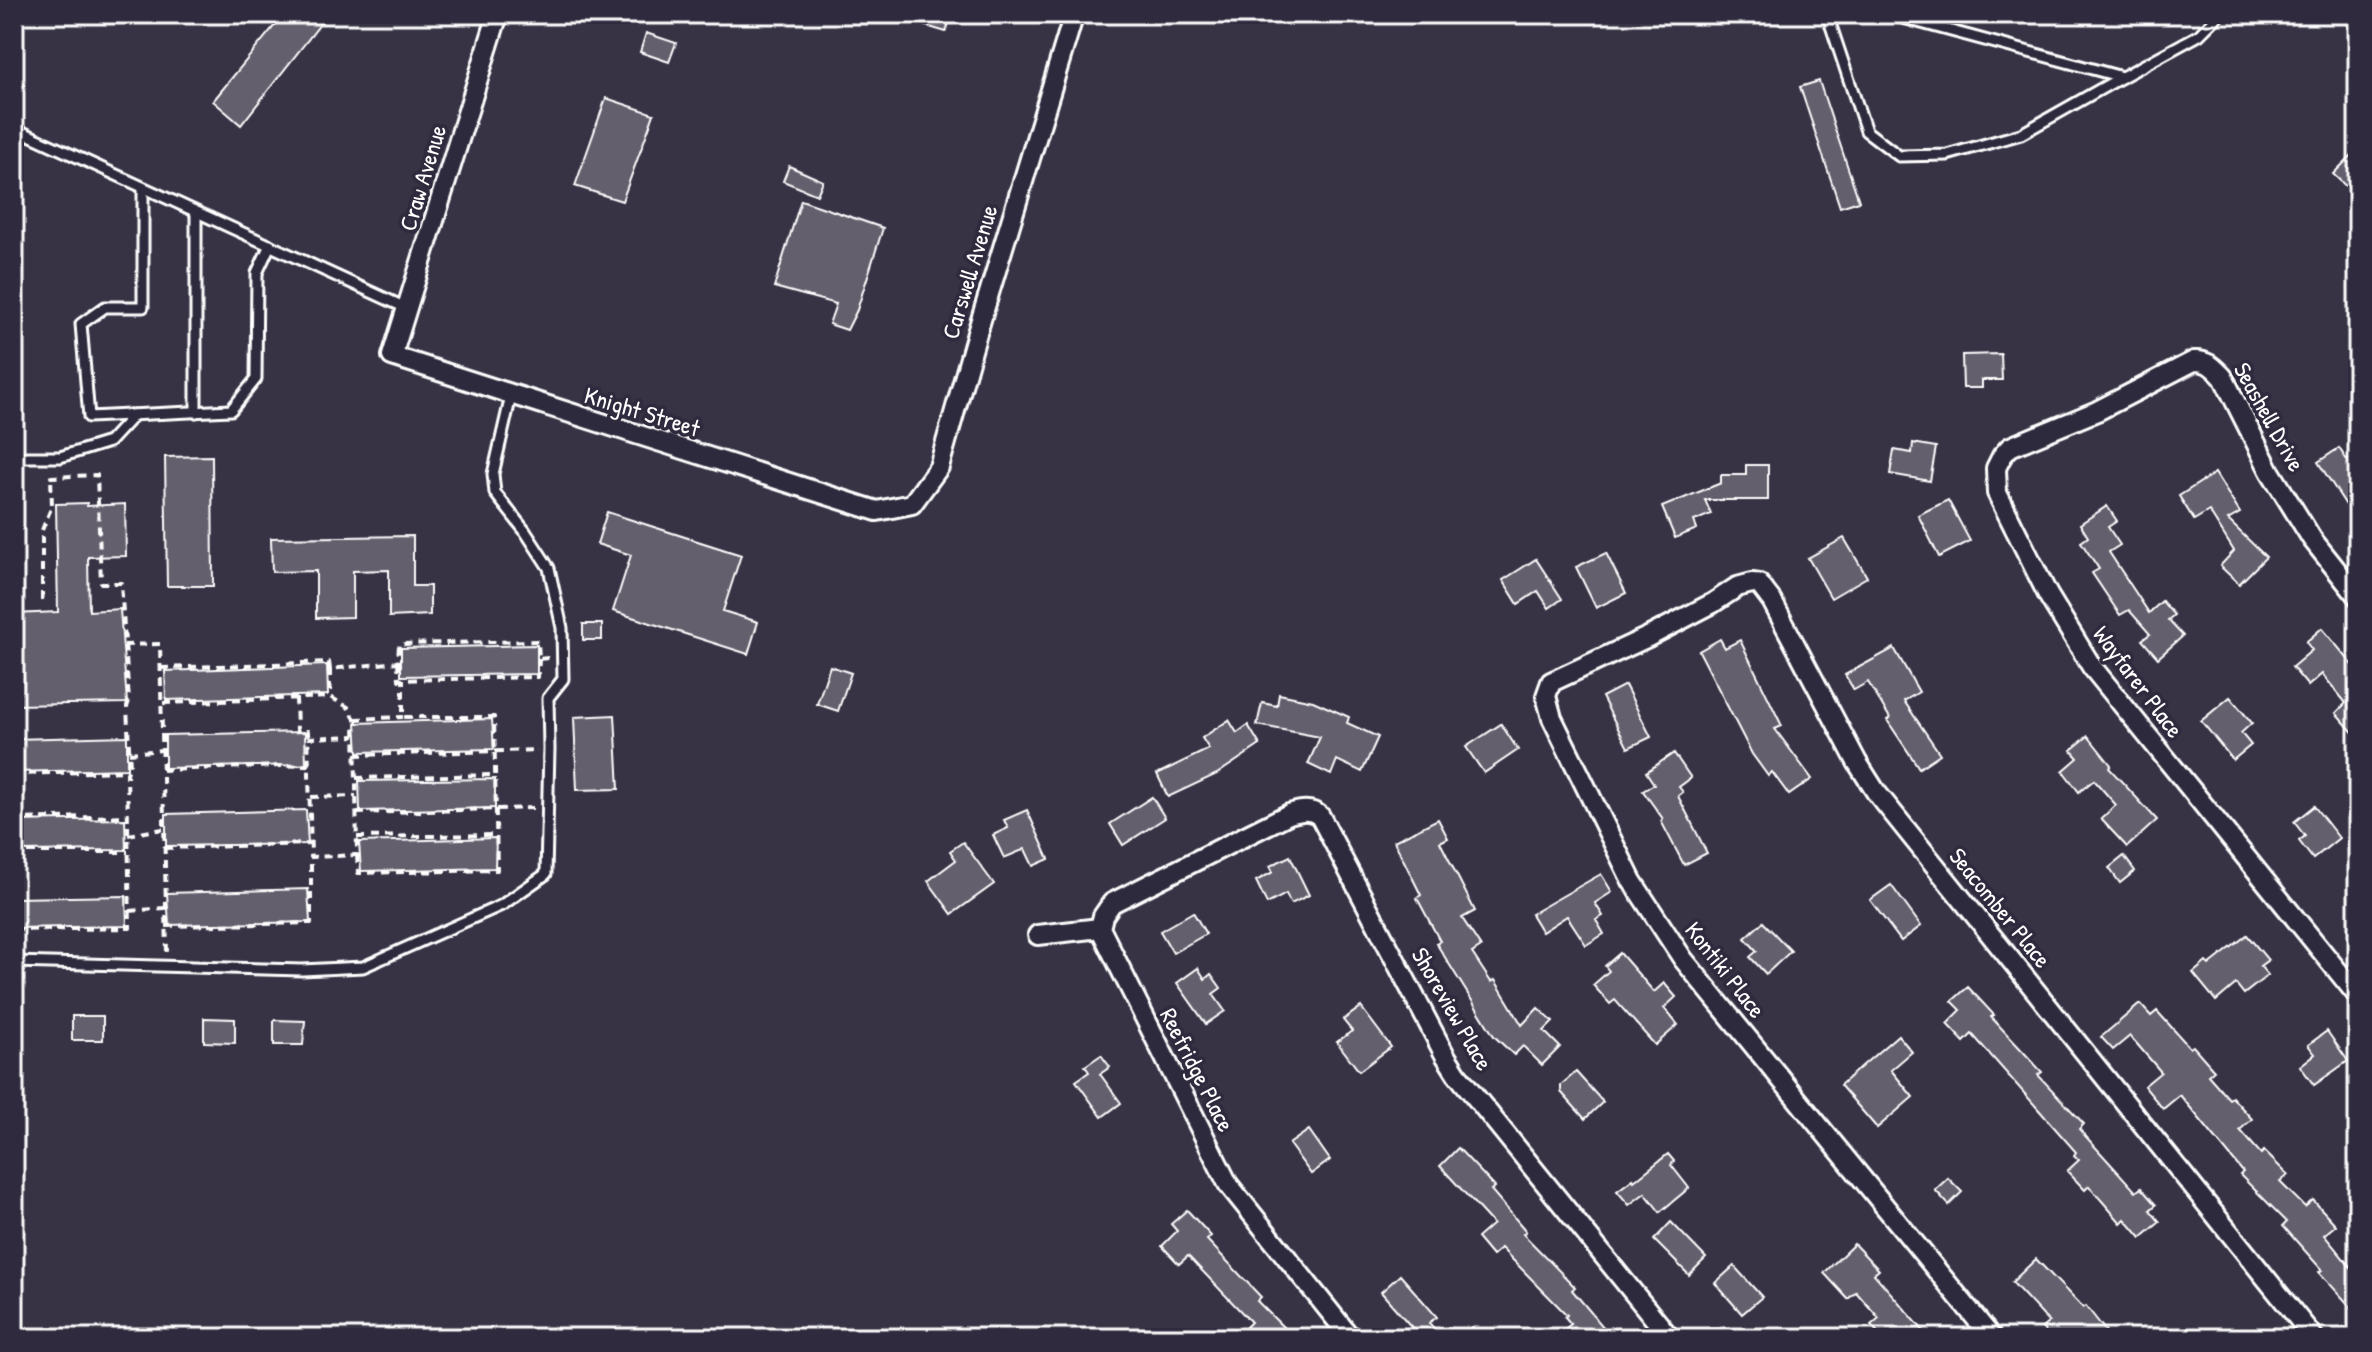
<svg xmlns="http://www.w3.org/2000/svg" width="2372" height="1352" font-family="'Patrick Hand',sans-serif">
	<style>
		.building { fill: #635f6d; stroke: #fff; stroke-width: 2 }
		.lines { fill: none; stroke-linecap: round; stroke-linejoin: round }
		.service-casing { stroke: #fff; stroke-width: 15 }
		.minor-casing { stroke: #fff; stroke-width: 24 }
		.tertiary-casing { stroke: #fff; stroke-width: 28 }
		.path { stroke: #fff; stroke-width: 4; stroke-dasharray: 8 6; stroke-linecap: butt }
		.service { stroke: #2f2a3d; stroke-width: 9 }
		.minor { stroke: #2f2a3d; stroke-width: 18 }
		.tertiary { stroke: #2f2a3d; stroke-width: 22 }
		.labels { text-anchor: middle; stroke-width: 7; stroke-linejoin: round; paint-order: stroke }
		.street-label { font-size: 24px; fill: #fff; stroke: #2f2a3d }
	</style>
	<rect width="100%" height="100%" fill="#373345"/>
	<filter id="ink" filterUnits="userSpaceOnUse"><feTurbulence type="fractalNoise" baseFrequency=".0125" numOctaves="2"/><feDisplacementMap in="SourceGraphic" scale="16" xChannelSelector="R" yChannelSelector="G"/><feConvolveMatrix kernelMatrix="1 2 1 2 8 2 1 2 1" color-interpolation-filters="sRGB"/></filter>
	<g filter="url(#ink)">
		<!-- building -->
		<g class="building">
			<polygon points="284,14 328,14 241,125 213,101"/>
			<polygon points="900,14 952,14 946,32 900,18"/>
			<polygon points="646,33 676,43 669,62 640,52"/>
			<polygon points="1819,81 1859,201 1840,207 1800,87"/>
			<polygon points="606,98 654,114 622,201 575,186"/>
			<polygon points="2358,149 2358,198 2333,174"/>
			<polygon points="789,166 823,181 817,195 783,181"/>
			<polygon points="801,200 883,228 857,310 847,330 829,324 836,304 774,287"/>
			<polygon points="2001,354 2002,380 1982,380 1982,388 1963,388 1962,355"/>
			<polygon points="1913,443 1936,447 1930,481 1890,474 1894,450 1912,453"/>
			<polygon points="2339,448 2347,460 2358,452 2358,497 2346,505 2318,462"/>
			<polygon points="212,456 213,586 167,586 165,457"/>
			<polygon points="1746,465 1768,465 1768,500 1705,500 1711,514 1694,521 1697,529 1675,538 1662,507 1721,483 1721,475 1746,475"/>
			<polygon points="2215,473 2240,513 2228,520 2266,557 2239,584 2220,566 2234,551 2209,511 2194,520 2179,496"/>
			<polygon points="1948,500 1970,541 1939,557 1918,515"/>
			<polygon points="87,503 87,506 125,504 126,556 88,557 89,611 120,609 127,703 14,705 14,614 58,612 56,504"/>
			<polygon points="2107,506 2117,521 2108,527 2120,545 2109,552 2149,613 2162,601 2174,615 2168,620 2183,636 2158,658 2142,640 2150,634 2129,610 2120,615 2092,573 2099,569 2081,542 2088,537 2080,524"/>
			<polygon points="607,512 741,555 723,611 758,622 748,654 613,611 631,555 597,544"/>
			<polygon points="413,536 413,586 430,586 430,615 389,617 389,570 353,571 353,617 316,618 316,571 272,572 271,538"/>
			<polygon points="1844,538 1867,577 1831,598 1808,558"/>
			<polygon points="1606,553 1626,593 1596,608 1576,567"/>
			<polygon points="1536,559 1562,599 1549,608 1538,591 1518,604 1503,580"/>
			<rect x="583" y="624" width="19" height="16"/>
			<polygon points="2322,628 2358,671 2358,738 2336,713 2346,703 2322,674 2308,686 2292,667 2312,650 2306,642"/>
			<polygon points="1720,639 1725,648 1740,640 1782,726 1775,729 1812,779 1789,795 1772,772 1768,776 1752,754 1699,651"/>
			<polygon points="537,645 537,674 401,676 401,648"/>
			<polygon points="1894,648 1919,692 1904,701 1940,754 1919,768 1887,720 1890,718 1868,682 1854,690 1845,675"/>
			<polygon points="327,665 328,695 166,700 165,671"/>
			<polygon points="830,666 851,673 838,711 817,704"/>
			<polygon points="1625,685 1651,737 1628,748 1602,697"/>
			<polygon points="1279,694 1313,701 1349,717 1347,723 1378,737 1362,772 1337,760 1331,775 1308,764 1320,737 1257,725 1262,703 1277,706"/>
			<polygon points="2230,697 2252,723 2241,733 2251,745 2233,760 2201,721"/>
			<polygon points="615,715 619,789 577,790 574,717"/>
			<polygon points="492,719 494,749 358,752 356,723"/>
			<polygon points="1229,720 1237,733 1248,725 1260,745 1217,774 1168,797 1157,774 1209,749 1202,738"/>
			<polygon points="1501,724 1518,750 1484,773 1466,747"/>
			<polygon points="305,732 306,765 165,768 165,735"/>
			<polygon points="127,736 127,769 14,772 14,739"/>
			<polygon points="2088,736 2111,765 2109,768 2157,820 2127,847 2101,819 2116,805 2094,780 2079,792 2063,771 2078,758 2071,750"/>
			<polygon points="1674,753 1691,778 1679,787 1683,792 1678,796 1707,853 1684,865 1661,821 1663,819 1643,791 1654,784 1646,772"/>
			<polygon points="495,779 495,808 360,811 359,781"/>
			<polygon points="1152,797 1165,818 1123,845 1110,824"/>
			<polygon points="2314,806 2339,838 2313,859 2299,841 2305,836 2294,822"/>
			<polygon points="306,810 308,844 166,846 166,814"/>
			<polygon points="1027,810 1049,859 1033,866 1025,849 1004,858 993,835 1008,828 1004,820"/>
			<polygon points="125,819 126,850 14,851 14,821"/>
			<polygon points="1438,819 1448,838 1440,842 1475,911 1462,918 1481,947 1472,953 1491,982 1495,980 1522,1025 1538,1008 1553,1022 1544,1031 1560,1047 1542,1065 1523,1046 1514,1055 1494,1036 1436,943 1440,941 1417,898 1421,895 1394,841"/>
			<polygon points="496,838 495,868 361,871 359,842"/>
			<polygon points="963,842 994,884 952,914 928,881 956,860 950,851"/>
			<polygon points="1290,856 1309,895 1291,904 1286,894 1267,904 1256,881 1273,872 1270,866"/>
			<polygon points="2124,856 2135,871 2120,883 2109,868"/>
			<polygon points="1601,874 1612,892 1595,903 1603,916 1596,920 1604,934 1586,945 1567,916 1542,932 1531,914"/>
			<polygon points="1891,885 1921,926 1901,941 1870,900"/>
			<polygon points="308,889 310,922 169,925 167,893"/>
			<polygon points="126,896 127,926 14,928 14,898"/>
			<polygon points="1193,912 1206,934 1173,953 1160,931"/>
			<polygon points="1763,922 1791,951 1766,974 1750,957 1757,951 1745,938"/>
			<polygon points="2247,935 2268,960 2260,966 2268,975 2244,994 2236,984 2216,1001 2193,973 2206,962 2209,965"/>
			<polygon points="1620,953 1654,992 1664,983 1676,997 1664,1008 1678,1025 1655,1045 1615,1000 1610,1004 1593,985 1609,971 1605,966"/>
			<polygon points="1198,968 1205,979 1211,974 1221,988 1213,994 1225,1011 1206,1024 1177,983"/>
			<polygon points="1968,987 1994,1015 1991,1017 2042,1072 2038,1075 2084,1124 2079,1129 2136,1192 2141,1188 2156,1205 2150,1210 2160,1222 2141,1238 2125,1219 2121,1223 2089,1186 2085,1190 2067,1171 2079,1160 2074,1155 2076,1152 1972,1034 1964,1042 1947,1024 1961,1010 1952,1001"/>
			<polygon points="2140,1004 2151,1016 2157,1011 2190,1048 2193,1046 2214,1070 2208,1075 2229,1099 2232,1097 2252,1119 2240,1130 2261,1154 2264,1151 2288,1175 2280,1182 2305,1207 2313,1200 2336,1225 2324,1235 2358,1276 2358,1315 2319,1272 2322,1270 2283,1226 2287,1222 2240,1175 2243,1172 2180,1095 2163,1109 2144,1086 2161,1072 2130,1036 2113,1050 2101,1037"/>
			<polygon points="1361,1007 1391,1047 1359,1071 1337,1042 1352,1031 1343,1020"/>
			<rect x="72" y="1016" width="31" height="24"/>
			<polygon points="204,1018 235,1019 235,1043 204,1042"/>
			<polygon points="274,1020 305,1021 303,1045 274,1045"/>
			<polygon points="2327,1031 2348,1061 2314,1085 2300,1066 2315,1054 2308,1045"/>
			<polygon points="1898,1035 1912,1052 1891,1070 1913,1097 1877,1128 1840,1085"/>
			<polygon points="1101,1055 1110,1067 1100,1074 1121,1103 1102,1117 1076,1081 1089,1072 1085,1066"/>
			<polygon points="1576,1072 1603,1102 1585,1119 1561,1092 1561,1085"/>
			<polygon points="1309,1130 1330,1160 1311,1174 1289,1144"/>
			<polygon points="1458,1148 1495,1187 1491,1190 1526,1231 1523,1234 1575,1287 1572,1290 1605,1329 1594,1338 1554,1338 1571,1324 1565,1317 1567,1315 1501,1248 1492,1256 1477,1238 1493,1224 1440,1166"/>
			<polygon points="1668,1154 1674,1161 1671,1165 1689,1188 1660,1212 1645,1193 1629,1205 1617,1191 1633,1179 1634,1181"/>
			<polygon points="1948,1178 1962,1192 1949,1205 1935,1190"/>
			<polygon points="1187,1210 1211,1236 1207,1240 1261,1297 1257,1301 1294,1338 1257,1338 1246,1327 1251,1322 1188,1256 1179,1264 1162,1246 1177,1231 1171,1224"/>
			<polygon points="1671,1222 1706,1258 1689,1275 1654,1240"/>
			<polygon points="1854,1244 1879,1270 1874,1274 1930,1338 1883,1338 1871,1325 1879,1318 1856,1292 1848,1299 1824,1273"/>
			<polygon points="2036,1259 2083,1308 2086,1306 2111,1338 2051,1338 2042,1328 2049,1322 2012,1282"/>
			<polygon points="1734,1266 1762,1297 1742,1314 1715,1283"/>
			<polygon points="1400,1275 1437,1317 1429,1323 1443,1338 1421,1338 1381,1292"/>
		</g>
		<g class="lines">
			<!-- service casing -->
			<g class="service-casing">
				<g id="service">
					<polyline points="1827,14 1866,131 1899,156 1947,155 2021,134 2122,77"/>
					<polyline points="1888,14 2122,77 2199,35 2220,14"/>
					<polyline points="14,128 406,308"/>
					<polyline points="143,188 143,307 105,307 81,324 89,417 231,410 256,379 257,273 270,245"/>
					<polyline points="196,412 196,213"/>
					<polyline points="14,457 60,457 109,442 134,415"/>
					<polyline points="14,962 302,970 363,967 502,905 546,874 549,749 548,698 563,679 562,628 549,568 525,531 495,493 493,474 511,396"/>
				</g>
			</g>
			<!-- minor casing -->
			<g class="minor-casing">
				<g id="minor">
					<polyline points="498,14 392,356 877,511 912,504 939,467 977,333 1074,14"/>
					<path d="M2358 597 2312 539 2270 471 2223 377C2214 368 2208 360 2194 361L2097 411 2010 447 2002 456 1996 468 1997 493 2048 595 2092 667 2358 996"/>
					<polyline points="1038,935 1100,928"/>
					<path d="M1351 1338 1228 1184 1100 928 1103 916 1112 903 1289 814C1300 811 1310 808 1320 816L1445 1055 1457 1074 1670 1338"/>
					<polyline points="1992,1338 1683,959 1632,881 1552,718 1546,696 1551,682 1648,637 1713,603 1737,587 1752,583 1759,584 1772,601 1857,762 1876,792 2314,1338"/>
				</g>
			</g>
			<!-- tertiary casing -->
			<g class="tertiary-casing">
				<polyline id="tertiary" points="14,1332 18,1338"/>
			</g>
			<!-- path -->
			<g class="path">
				<polyline points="42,600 42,530 52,506 51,477"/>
				<polyline points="124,645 160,644 167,953"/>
				<polyline points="398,662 399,680 538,677 539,659"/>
				<polyline points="161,668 329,662 330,669 398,662 399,644 538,641 539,659 549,658"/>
				<polyline points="330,669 330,697"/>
				<polyline points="163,703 330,697 348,707 355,719 357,855 311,857 308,731 297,731 296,698"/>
				<polyline points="355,719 403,717"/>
				<polyline points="308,738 355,736"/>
				<polyline points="129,753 161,750"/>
				<polyline points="355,755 537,750"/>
				<polyline points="162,770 309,765"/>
				<polyline points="14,774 128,771"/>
				<polyline points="356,778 495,775"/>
				<polyline points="311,797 356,796"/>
				<polyline points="357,813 533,808"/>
				<polyline points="14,819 128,816"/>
				<polyline points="128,835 163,829"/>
				<polyline points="357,837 497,835"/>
				<polyline points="165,848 310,844"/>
				<polyline points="14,852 128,852"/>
				<polyline points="357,855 358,873 497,870 494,717 403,717 403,679"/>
				<polyline points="130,911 165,908"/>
				<polyline points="166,926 311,923 311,857"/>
				<polyline points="14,930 130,928 127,773 130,767 127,707 129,701 121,583 101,583 97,475 51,477 51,472"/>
			</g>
			<!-- service -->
			<use href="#service" class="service"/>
			<!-- minor -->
			<use href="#minor" class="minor"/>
			<!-- tertiary -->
			<use href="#tertiary" class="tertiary"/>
		</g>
	</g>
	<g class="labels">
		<!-- street labels -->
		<g class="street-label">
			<text transform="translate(423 178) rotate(-73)" y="8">Craw Avenue</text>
			<text transform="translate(970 272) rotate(-73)" y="8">Carswell Avenue</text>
			<text transform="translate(642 412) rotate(17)" y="8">Knight Street</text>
			<text transform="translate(2269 417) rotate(61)" y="8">Seashell Drive</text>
			<text transform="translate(2138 682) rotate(53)" y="8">Wayfarer Place</text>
			<text transform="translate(2000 908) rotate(51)" y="8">Seacomber Place</text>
			<text transform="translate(1725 970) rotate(52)" y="8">Kontiki Place</text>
			<text transform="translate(1452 1009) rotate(60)" y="8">Shoreview Place</text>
			<text transform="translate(1197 1070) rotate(63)" y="8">Reefridge Place</text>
		</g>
	</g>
	<!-- margin -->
	<rect width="2372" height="1352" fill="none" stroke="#2f2a3d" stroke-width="48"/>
	<rect x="24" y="24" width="2324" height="1304" fill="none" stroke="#fff" stroke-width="3" filter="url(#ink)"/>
</svg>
